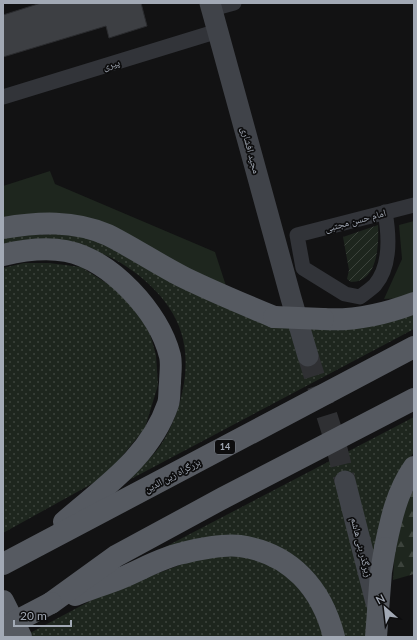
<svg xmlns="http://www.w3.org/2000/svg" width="417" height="640" font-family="Lato,'Noto Naskh Arabic',sans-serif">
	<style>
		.grass { fill: url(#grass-dots) }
		.forest { fill: url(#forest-firs) }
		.park { fill: #1e261e }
		.garden { fill: url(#garden-furrows) }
		.building { fill: #3d3f43; stroke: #2b2c2f }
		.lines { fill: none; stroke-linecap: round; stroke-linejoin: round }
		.secondary-tunnel { stroke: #2f3033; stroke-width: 21; stroke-dasharray: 21 10; stroke-linecap: butt }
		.minor { stroke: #323439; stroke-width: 15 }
		.secondary { stroke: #404349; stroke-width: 21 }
		.trunk { stroke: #565a61; stroke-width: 22 }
		.trunk-bridge { stroke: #565a61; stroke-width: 22 }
		.labels { text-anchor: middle; stroke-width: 3.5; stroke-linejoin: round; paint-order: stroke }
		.shield { fill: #0d0d0e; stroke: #757a83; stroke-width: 1 }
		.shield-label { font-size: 9px; font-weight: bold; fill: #a2a9b5 }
		.street-label { font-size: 10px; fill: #a2a9b5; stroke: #0d0d0e }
	</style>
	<defs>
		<pattern id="grass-dots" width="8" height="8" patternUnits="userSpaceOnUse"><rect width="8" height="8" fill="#1e261e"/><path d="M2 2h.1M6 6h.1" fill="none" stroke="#3c433c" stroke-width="1.8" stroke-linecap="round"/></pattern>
		<pattern id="forest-firs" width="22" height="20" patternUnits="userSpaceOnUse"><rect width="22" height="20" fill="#1e261e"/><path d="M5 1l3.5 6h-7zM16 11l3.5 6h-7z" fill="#3c433c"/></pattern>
		<pattern id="garden-furrows" width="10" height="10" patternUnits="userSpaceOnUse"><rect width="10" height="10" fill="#1e261e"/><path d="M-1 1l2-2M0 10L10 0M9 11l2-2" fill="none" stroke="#3c433c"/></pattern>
	</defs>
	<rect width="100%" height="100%" fill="#121213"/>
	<!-- grass -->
	<g class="grass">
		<path d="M80 233 271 320 414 308V329L114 488C133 473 154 459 165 438 182 408 192 366 181 332 170 295 127 260 91 250 83 247 72 248 63 248 43 248 23 247 3 246V236Z"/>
		<polygon points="24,263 49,263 81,267 113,287 137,311 150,334 156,355 158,385 145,428 106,476 3,533 3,268"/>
		<polygon points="414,417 414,452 407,462 369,637 342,637 336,617 259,548 121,570"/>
		<polygon points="236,550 285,569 311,606 325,637 32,637 30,633 105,593 188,562"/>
	</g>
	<!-- forest -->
	<polygon class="forest" points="414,483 414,574 393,580 395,545 408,489"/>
	<!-- park -->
	<g class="park">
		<polygon points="50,171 55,184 215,252 228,292 151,250 3,223 3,186"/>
		<polygon points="414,221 414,295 407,298 384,299 402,259 399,225"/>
	</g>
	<!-- garden -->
	<path class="garden" d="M378 225C379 245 378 282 351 282L347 279 349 270 343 237Z"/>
	<!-- building -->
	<polygon class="building" points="41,3 141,3 147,26 109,38 106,26 3,57 3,15"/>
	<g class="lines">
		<!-- secondary-tunnel -->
		<polyline class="secondary-tunnel" points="308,356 335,441 345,481"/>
		<!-- minor -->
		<g class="minor">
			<polyline points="212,9 234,3"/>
			<polyline points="3,97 218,31"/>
			<path d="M385 212C389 234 391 266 375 285 371 289 365 293 360 297L345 294 303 268 297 235 414 205"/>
		</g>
		<!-- secondary -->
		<g class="secondary">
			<polyline points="210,3 291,298 308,356"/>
			<polyline points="345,481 376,603"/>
		</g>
		<!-- trunk -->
		<g class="trunk">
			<path d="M3 228C38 222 74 220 108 235 134 248 159 265 185 278 214 292 245 305 274 317"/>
			<path d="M3 255C24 250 44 247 66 251 111 260 159 312 170 356 172 364 170 375 170 383 169 390 170 398 168 404 150 457 104 487 64 522"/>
			<path d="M323 319C354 321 385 314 414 303"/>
			<path d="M385 548C391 519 397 491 414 467"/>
			<polyline points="3,564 414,347"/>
			<path d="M75 595C90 589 106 584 121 578 141 570 162 557 183 553 198 549 224 544 240 546 291 553 322 589 334 637"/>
			<polyline points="3,601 21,637"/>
			<polyline points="51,603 116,556 223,498 414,399"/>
		</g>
		<!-- trunk-bridge -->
		<g class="trunk-bridge">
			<polyline points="274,317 323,319"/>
			<polyline points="3,628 51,603"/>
			<polyline points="376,637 381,572 385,548"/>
		</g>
	</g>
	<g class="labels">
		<!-- shield labels -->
		<rect class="shield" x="215" y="440" width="20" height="14" rx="3"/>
		<g class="shield-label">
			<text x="225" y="450">14</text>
		</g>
		<!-- street labels -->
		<g class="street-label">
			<text transform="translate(111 64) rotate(-17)" y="4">پیری</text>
			<text transform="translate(251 150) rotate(75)" y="4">مجید افشاری</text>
			<text transform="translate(355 220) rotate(-15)" y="4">امام حسن مجتبی</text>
			<text transform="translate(172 475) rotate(-28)" y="4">بزرگراه زین الدین</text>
			<text transform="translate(362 547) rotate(76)" y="4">زیرگذر بنی هاشم</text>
		</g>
	</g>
	<!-- border -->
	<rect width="417" height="640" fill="none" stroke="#a2a9b5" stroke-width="8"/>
	<!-- north arrow -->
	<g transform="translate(385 608) rotate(332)" stroke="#0d0d0e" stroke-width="3" paint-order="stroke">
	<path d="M0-3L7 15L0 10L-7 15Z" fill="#a2a9b5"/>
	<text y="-6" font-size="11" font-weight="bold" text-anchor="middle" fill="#a2a9b5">N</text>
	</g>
	<!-- scale -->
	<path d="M14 620v6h57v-6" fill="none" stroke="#a2a9b5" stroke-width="2"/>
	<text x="20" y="620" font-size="12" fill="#a2a9b5" stroke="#0d0d0e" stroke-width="3" paint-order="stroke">20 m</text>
</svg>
